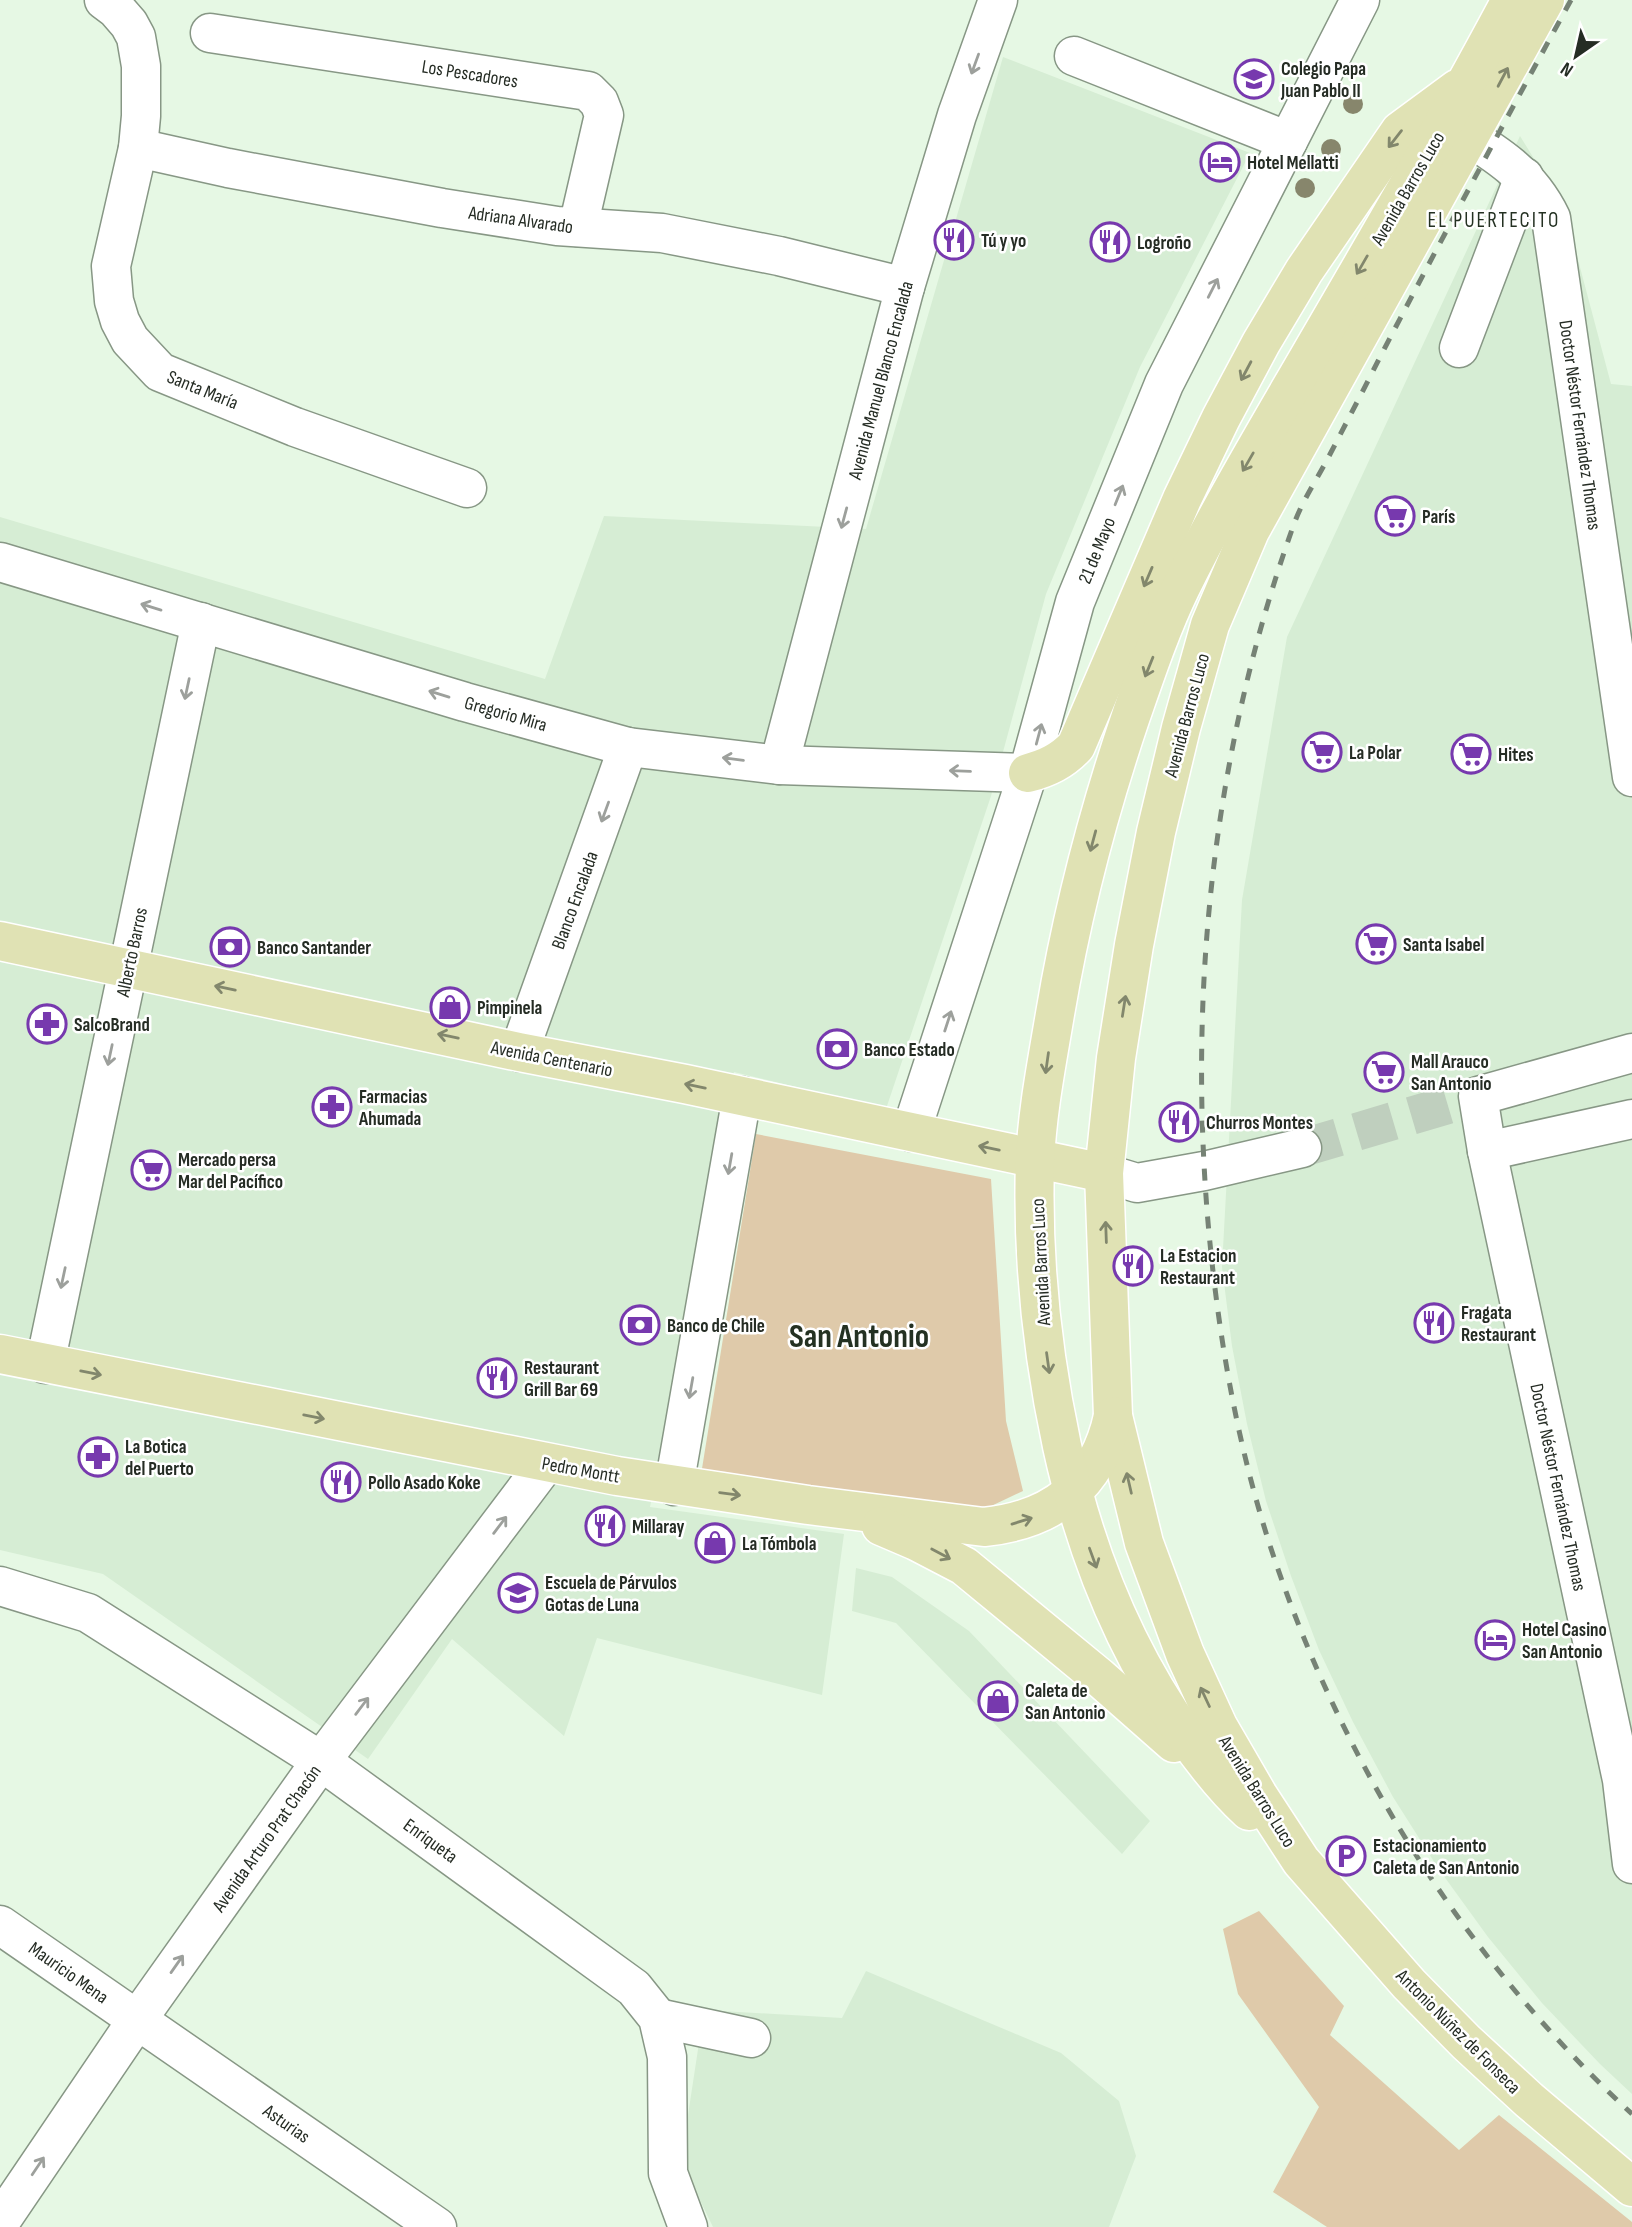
<svg xmlns="http://www.w3.org/2000/svg" width="1632" height="2227" font-family="'Sofia Sans Condensed',sans-serif">
	<style>
		.built { fill: #d6edd4 }
		.green { fill: #dfcaaa }
		.lines { fill: none; stroke-linecap: round; stroke-linejoin: round }
		.minor-tunnel { stroke: #bfcfbe; stroke-width: 38; stroke-dasharray: 38 19; stroke-linecap: butt }
		.minor-casing { stroke: #879785; stroke-width: 41 }
		.major-casing { stroke: #fff; stroke-width: 41 }
		.minor { stroke: #fff; stroke-width: 38 }
		.major { stroke: #e0e2b4; stroke-width: 38 }
		.rail { stroke: #768275; stroke-width: 5; stroke-dasharray: 12 12; stroke-linecap: butt }
		.tree { fill: #87866c }
		.oneway { stroke: #9da09c }
		.oneway2 { stroke: #82876c }
		.labels { text-anchor: middle; stroke-width: 5; stroke-linejoin: round; paint-order: stroke }
		.poi-label { font-size: 19px; font-weight: bold; fill: #252c24; stroke: #fff; text-anchor: start }
		.street-label { font-size: 19px; fill: #252c24; stroke: #fff }
		.neighbourhood-label { font-size: 21px; letter-spacing: 2px; fill: #243122; stroke: #fff }
		.town-label { font-size: 33px; font-weight: bold; fill: #243122; stroke: #fff }
	</style>
	<rect width="100%" height="100%" fill="#e6f8e4"/>
	<!-- built -->
	<g class="built">
		<polygon points="1003,57 1250,153 1140,367 1046,594 991,796 886,1109 734,1072 650,1507 844,1534 822,1695 597,1638 564,1736 452,1639 368,1759 103,1574 0,1550 0,517 545,679 604,516 866,529"/>
		<polygon points="1520,136 1564,207 1611,384 1632,386 1632,2094 1600,2064 1542,2003 1488,1937 1438,1868 1393,1797 1353,1722 1319,1650 1291,1576 1266,1501 1247,1424 1232,1346 1222,1267 1242,900 1287,637"/>
		<polygon points="856,1568 892,1577 969,1631 1150,1821 1122,1854 896,1623 852,1611"/>
		<polygon points="866,1971 1061,2053 1119,2101 1136,2156 1109,2227 713,2227 681,2161 704,2010 842,2018"/>
	</g>
	<!-- green -->
	<g class="green">
		<polygon points="756,1134 991,1179 1006,1421 1023,1491 987,1508 797,1496 700,1481"/>
		<polygon points="1259,1911 1344,2006 1330,2035 1459,2150 1499,2115 1632,2222 1632,2227 1327,2227 1273,2192 1319,2107 1238,1994 1223,1929"/>
	</g>
	<g class="lines">
		<!-- minor-tunnel -->
		<polyline class="minor-tunnel" points="1302,1148 1478,1096"/>
		<!-- minor casing -->
		<g class="minor-casing">
			<g id="minor">
				<polyline points="104,0 116,9 129,24 136,37 141,66 141,116 138,148 111,266 114,301 120,321 130,340 160,372 295,427 467,488"/>
				<polyline points="210,33 588,91 599,102 604,115 578,227"/>
				<polyline points="1074,56 1288,141"/>
				<path d="M1445 122C1490 150 1527 169 1551 218L1632 777"/>
				<polyline points="138,148 228,168 442,208 557,226 662,233 779,256 905,287"/>
				<polyline points="1459,348 1524,177"/>
				<polyline points="0,562 465,702 628,747 779,765 1028,773"/>
				<polyline points="779,765 905,287 957,115 998,0"/>
				<polyline points="519,1052 628,747"/>
				<polyline points="1632,1053 1478,1096 1487,1151 1622,1780 1632,1864"/>
				<polyline points="911,1132 1028,773 1075,602 1164,384 1360,0"/>
				<polyline points="1487,1151 1632,1119"/>
				<polyline points="1104,1173 1137,1183 1204,1171 1302,1148"/>
				<polyline points="45,1364 201,622"/>
				<polyline points="674,1486 742,1096"/>
				<polyline points="0,1586 88,1613 321,1761 634,1988 658,2018 667,2057 668,2173 688,2227"/>
				<polyline points="0,1925 437,2227"/>
				<polyline points="658,2018 751,2038"/>
				<polyline points="0,2222 137,2020 321,1761 546,1463"/>
			</g>
		</g>
		<!-- major casing -->
		<g class="major-casing">
			<g id="major">
				<polyline points="1545,0 1250,531 1210,625 1181,728 1156,832 1134,945 1116,1058 1104,1173 1113,1416 1144,1543 1185,1654 1218,1726 1258,1795 1301,1861 1409,1984 1466,2042 1529,2100 1632,2187"/>
				<path d="M1028 773C1047 768 1062 761 1076 746L1182 499 1221 418 1261 343 1304 271 1400 131 1457 89"/>
				<polyline points="0,941 519,1052 685,1084 1104,1173"/>
				<path d="M0 1354 617 1476 808 1505 984 1527C1053 1520 1098 1485 1113 1416"/>
				<polyline points="881,1526 916,1541 964,1566 1099,1677 1174,1743"/>
				<path d="M1249 1811C1225 1789 1204 1762 1185 1735 1123 1648 1085 1551 1062 1446 1042 1353 1032 1256 1035 1161 1037 1112 1047 1062 1055 1014 1072 913 1098 813 1131 716 1146 673 1161 628 1181 587 1219 510 1263 436 1306 362 1376 242 1446 122 1511 0"/>
			</g>
		</g>
		<!-- minor -->
		<use href="#minor" class="minor"/>
		<!-- major -->
		<use href="#major" class="major"/>
		<!-- rail -->
		<path class="rail" d="M1571 0C1506 119 1442 238 1379 359 1362 393 1344 427 1326 462 1315 482 1302 502 1294 524 1214 746 1188 988 1208 1222 1219 1346 1241 1469 1284 1586 1356 1786 1475 1969 1632 2114"/>
	</g>
	<!-- trees -->
	<g class="tree">
		<circle cx="1353" cy="104" r="10"/>
		<circle cx="1331" cy="149" r="10"/>
		<circle cx="1305" cy="188" r="10"/>
	</g>
	<!-- one-way arrows -->
	<defs><path id="oneway-shaft" d="M-6 0H5M1.5-3L5.5 0L1.5 3" fill="none" stroke-width="1.6" stroke-linecap="round" stroke-linejoin="round" transform="scale(1.75)"/></defs>
	<g class="oneway">
		<use href="#oneway-shaft" transform="translate(975 64) rotate(110)"/>
		<use href="#oneway-shaft" transform="translate(1213 288) rotate(-63)"/>
		<use href="#oneway-shaft" transform="translate(1119 495) rotate(-68)"/>
		<use href="#oneway-shaft" transform="translate(844 518) rotate(105)"/>
		<use href="#oneway-shaft" transform="translate(151 607) rotate(-163)"/>
		<use href="#oneway-shaft" transform="translate(187 689) rotate(102)"/>
		<use href="#oneway-shaft" transform="translate(439 694) rotate(-163)"/>
		<use href="#oneway-shaft" transform="translate(1039 734) rotate(-75)"/>
		<use href="#oneway-shaft" transform="translate(733 759) rotate(-173)"/>
		<use href="#oneway-shaft" transform="translate(960 771) rotate(-178)"/>
		<use href="#oneway-shaft" transform="translate(605 812) rotate(110)"/>
		<use href="#oneway-shaft" transform="translate(948 1021) rotate(-72)"/>
		<use href="#oneway-shaft" transform="translate(110 1055) rotate(102)"/>
		<use href="#oneway-shaft" transform="translate(730 1164) rotate(100)"/>
		<use href="#oneway-shaft" transform="translate(63 1278) rotate(102)"/>
		<use href="#oneway-shaft" transform="translate(691 1388) rotate(100)"/>
		<use href="#oneway-shaft" transform="translate(500 1525) rotate(-53)"/>
		<use href="#oneway-shaft" transform="translate(362 1706) rotate(-53)"/>
		<use href="#oneway-shaft" transform="translate(177 1964) rotate(-55)"/>
		<use href="#oneway-shaft" transform="translate(38 2166) rotate(-56)"/>
	</g>
	<g class="oneway2">
		<use href="#oneway-shaft" transform="translate(1503 77) rotate(-62)"/>
		<use href="#oneway-shaft" transform="translate(1395 139) rotate(128)"/>
		<use href="#oneway-shaft" transform="translate(1362 265) rotate(120)"/>
		<use href="#oneway-shaft" transform="translate(1246 371) rotate(118)"/>
		<use href="#oneway-shaft" transform="translate(1248 462) rotate(120)"/>
		<use href="#oneway-shaft" transform="translate(1148 577) rotate(113)"/>
		<use href="#oneway-shaft" transform="translate(1149 667) rotate(112)"/>
		<use href="#oneway-shaft" transform="translate(1093 841) rotate(105)"/>
		<use href="#oneway-shaft" transform="translate(225 988) rotate(-168)"/>
		<use href="#oneway-shaft" transform="translate(1124 1006) rotate(-81)"/>
		<use href="#oneway-shaft" transform="translate(448 1036) rotate(-168)"/>
		<use href="#oneway-shaft" transform="translate(1047 1063) rotate(98)"/>
		<use href="#oneway-shaft" transform="translate(695 1086) rotate(-168)"/>
		<use href="#oneway-shaft" transform="translate(989 1148) rotate(-168)"/>
		<use href="#oneway-shaft" transform="translate(1106 1232) rotate(-92)"/>
		<use href="#oneway-shaft" transform="translate(1048 1363) rotate(82)"/>
		<use href="#oneway-shaft" transform="translate(91 1373) rotate(11)"/>
		<use href="#oneway-shaft" transform="translate(314 1417) rotate(11)"/>
		<use href="#oneway-shaft" transform="translate(1129 1483) rotate(-103)"/>
		<use href="#oneway-shaft" transform="translate(730 1494) rotate(8)"/>
		<use href="#oneway-shaft" transform="translate(1022 1521) rotate(-17)"/>
		<use href="#oneway-shaft" transform="translate(941 1554) rotate(28)"/>
		<use href="#oneway-shaft" transform="translate(1093 1558) rotate(70)"/>
		<use href="#oneway-shaft" transform="translate(1205 1697) rotate(-115)"/>
	</g>
	<!-- icons -->
	<defs>
		<g id="school-ring" transform="scale(2.0125)"><circle r="9.5" fill="#fff" stroke="#7739ae" stroke-width="1.5"/><path d="M0-5L7-2L0 1L-7-2ZM-4 1L0 2.5L4 1V4Q0 6-4 4Z" fill="#7739ae"/></g>
		<g id="hotel-ring" transform="scale(2.0125)"><circle r="9.5" fill="#fff" stroke="#7739ae" stroke-width="1.5"/><path d="M-6-4.5h1.5V1H6V5H4.5V3h-9V5H-6ZM-4 0a1.8 1.8 0 1 1 3.6 0ZM.5 0V-2.5h3Q6-2.5 6 0Z" fill="#7739ae"/></g>
		<g id="restaurant-ring" transform="scale(2.0125)"><circle r="9.5" fill="#fff" stroke="#7739ae" stroke-width="1.5"/><path d="M-5-6h1v4h1v-4h1v4h1v-4h1v5L-1.5 .5V6h-2V.5L-5-1ZM5-6V6H3V1.5H1.5Q1.5-4 5-6Z" fill="#7739ae"/></g>
		<g id="supermarket-ring" transform="scale(2.0125)"><circle r="9.5" fill="#fff" stroke="#7739ae" stroke-width="1.5"/><path d="M-6-5.5h2.5l.6 2H6L4.5 2H-2.5L-4.4-4H-6ZM-1.5 3.2a1.3 1.3 0 1 0 .1 0ZM3 3.2a1.3 1.3 0 1 0 .1 0Z" fill="#7739ae"/></g>
		<g id="bank-ring" transform="scale(2.0125)"><circle r="9.5" fill="#fff" stroke="#7739ae" stroke-width="1.5"/><path d="M-6-4H6V4H-6ZM0-2.3a2.3 2.3 0 1 0 0 4.6a2.3 2.3 0 1 0 0-4.6Z" fill="#7739ae"/></g>
		<g id="shop-ring" transform="scale(2.0125)"><circle r="9.5" fill="#fff" stroke="#7739ae" stroke-width="1.5"/><path d="M-5-2.5h2.3a2.7 3.5 0 0 1 5.4 0H5L5.5 6h-11ZM-1.5-2.5h3a1.5 2.3 0 0 0-3 0Z" fill="#7739ae"/></g>
		<g id="pharmacy-ring" transform="scale(2.0125)"><circle r="9.5" fill="#fff" stroke="#7739ae" stroke-width="1.5"/><path d="M-2-6h4v4h4v4h-4v4h-4v-4h-4v-4h4Z" fill="#7739ae"/></g>
		<g id="parking-ring" transform="scale(2.0125)"><circle r="9.5" fill="#fff" stroke="#7739ae" stroke-width="1.5"/><path d="M-3.5-5.5H1a3.5 3.5 0 0 1 0 7H-1V5.5H-3.5ZM-1-3.4V-.6H.8a1.4 1.4 0 0 0 0-2.8Z" fill="#7739ae"/></g>
	</defs>
	<g fill-rule="evenodd">
		<use href="#school-ring" x="1254" y="79"/>
		<use href="#hotel-ring" x="1220" y="162"/>
		<use href="#restaurant-ring" x="954" y="240"/>
		<use href="#restaurant-ring" x="1110" y="242"/>
		<use href="#supermarket-ring" x="1395" y="516"/>
		<use href="#supermarket-ring" x="1322" y="752"/>
		<use href="#supermarket-ring" x="1471" y="754"/>
		<use href="#supermarket-ring" x="1376" y="944"/>
		<use href="#bank-ring" x="230" y="947"/>
		<use href="#shop-ring" x="450" y="1007"/>
		<use href="#pharmacy-ring" x="47" y="1024"/>
		<use href="#bank-ring" x="837" y="1049"/>
		<use href="#supermarket-ring" x="1384" y="1072"/>
		<use href="#pharmacy-ring" x="332" y="1107"/>
		<use href="#restaurant-ring" x="1179" y="1122"/>
		<use href="#supermarket-ring" x="151" y="1170"/>
		<use href="#restaurant-ring" x="1133" y="1266"/>
		<use href="#restaurant-ring" x="1434" y="1323"/>
		<use href="#bank-ring" x="640" y="1325"/>
		<use href="#restaurant-ring" x="497" y="1378"/>
		<use href="#pharmacy-ring" x="98" y="1457"/>
		<use href="#restaurant-ring" x="341" y="1482"/>
		<use href="#restaurant-ring" x="605" y="1526"/>
		<use href="#shop-ring" x="715" y="1543"/>
		<use href="#school-ring" x="518" y="1593"/>
		<use href="#hotel-ring" x="1495" y="1640"/>
		<use href="#shop-ring" x="998" y="1701"/>
		<use href="#parking-ring" x="1346" y="1856"/>
	</g>
	<g class="labels">
		<!-- poi labels -->
		<g class="poi-label">
			<text x="1281" y="75">Colegio Papa<tspan x="1281" dy="22">Juan Pablo II</tspan></text>
			<text x="1247" y="169">Hotel Mellatti</text>
			<text x="981" y="247">Tú y yo</text>
			<text x="1137" y="249">Logroño</text>
			<text x="1422" y="523">París</text>
			<text x="1349" y="759">La Polar</text>
			<text x="1498" y="761">Hites</text>
			<text x="1403" y="951">Santa Isabel</text>
			<text x="257" y="954">Banco Santander</text>
			<text x="477" y="1014">Pimpinela</text>
			<text x="74" y="1031">SalcoBrand</text>
			<text x="864" y="1056">Banco Estado</text>
			<text x="1411" y="1068">Mall Arauco<tspan x="1411" dy="22">San Antonio</tspan></text>
			<text x="359" y="1103">Farmacias<tspan x="359" dy="22">Ahumada</tspan></text>
			<text x="1206" y="1129">Churros Montes</text>
			<text x="178" y="1166">Mercado persa<tspan x="178" dy="22">Mar del Pacífico</tspan></text>
			<text x="1160" y="1262">La Estacion<tspan x="1160" dy="22">Restaurant</tspan></text>
			<text x="1461" y="1319">Fragata<tspan x="1461" dy="22">Restaurant</tspan></text>
			<text x="667" y="1332">Banco de Chile</text>
			<text x="524" y="1374">Restaurant<tspan x="524" dy="22">Grill Bar 69</tspan></text>
			<text x="125" y="1453">La Botica<tspan x="125" dy="22">del Puerto</tspan></text>
			<text x="368" y="1489">Pollo Asado Koke</text>
			<text x="632" y="1533">Millaray</text>
			<text x="742" y="1550">La Tómbola</text>
			<text x="545" y="1589">Escuela de Párvulos<tspan x="545" dy="22">Gotas de Luna</tspan></text>
			<text x="1522" y="1636">Hotel Casino<tspan x="1522" dy="22">San Antonio</tspan></text>
			<text x="1025" y="1697">Caleta de<tspan x="1025" dy="22">San Antonio</tspan></text>
			<text x="1373" y="1852">Estacionamiento<tspan x="1373" dy="22">Caleta de San Antonio</tspan></text>
		</g>
		<!-- street labels -->
		<g class="street-label">
			<text transform="translate(470 73) rotate(9)" y="7">Los Pescadores</text>
			<text transform="translate(1407 188) rotate(-60)" y="7">Avenida Barros Luco</text>
			<text transform="translate(521 219) rotate(8)" y="7">Adriana Alvarado</text>
			<text transform="translate(880 380) rotate(-75)" y="7">Avenida Manuel Blanco Encalada</text>
			<text transform="translate(203 389) rotate(22)" y="7">Santa María</text>
			<text transform="translate(1581 425) rotate(82)" y="7">Doctor Néstor Fernández Thomas</text>
			<text transform="translate(1096 550) rotate(-68)" y="7">21 de Mayo</text>
			<text transform="translate(506 713) rotate(16)" y="7">Gregorio Mira</text>
			<text transform="translate(1186 715) rotate(-75)" y="7">Avenida Barros Luco</text>
			<text transform="translate(574 900) rotate(-70)" y="7">Blanco Encalada</text>
			<text transform="translate(131 952) rotate(-78)" y="7">Alberto Barros</text>
			<text transform="translate(552 1058) rotate(11)" y="7">Avenida Centenario</text>
			<text transform="translate(1040 1262) rotate(-93)" y="7">Avenida Barros Luco</text>
			<text transform="translate(581 1469) rotate(10)" y="7">Pedro Montt</text>
			<text transform="translate(1559 1487) rotate(78)" y="7">Doctor Néstor Fernández Thomas</text>
			<text transform="translate(1258 1791) rotate(58)" y="7">Avenida Barros Luco</text>
			<text transform="translate(266 1838) rotate(-55)" y="7">Avenida Arturo Prat Chacón</text>
			<text transform="translate(431 1840) rotate(36)" y="7">Enriqueta</text>
			<text transform="translate(69 1972) rotate(35)" y="7">Mauricio Mena</text>
			<text transform="translate(1459 2031) rotate(45)" y="7">Antonio Núñez de Fonseca</text>
			<text transform="translate(287 2123) rotate(35)" y="7">Asturias</text>
		</g>
		<!-- neighbourhood labels -->
		<g class="neighbourhood-label">
			<text x="1494" y="227">EL PUERTECITO</text>
		</g>
		<!-- town labels -->
		<g class="town-label">
			<text x="859" y="1347">San Antonio</text>
		</g>
	</g>
	<!-- north arrow -->
	<g transform="translate(1576 56) rotate(214)" stroke="#ffffff" stroke-width="5" paint-order="stroke">
	<path d="M0-5L12 26L0 18L-12 26Z" fill="#252c24"/>
	<text y="-10" font-size="19" font-weight="bold" text-anchor="middle" fill="#252c24">N</text>
	</g>
</svg>
